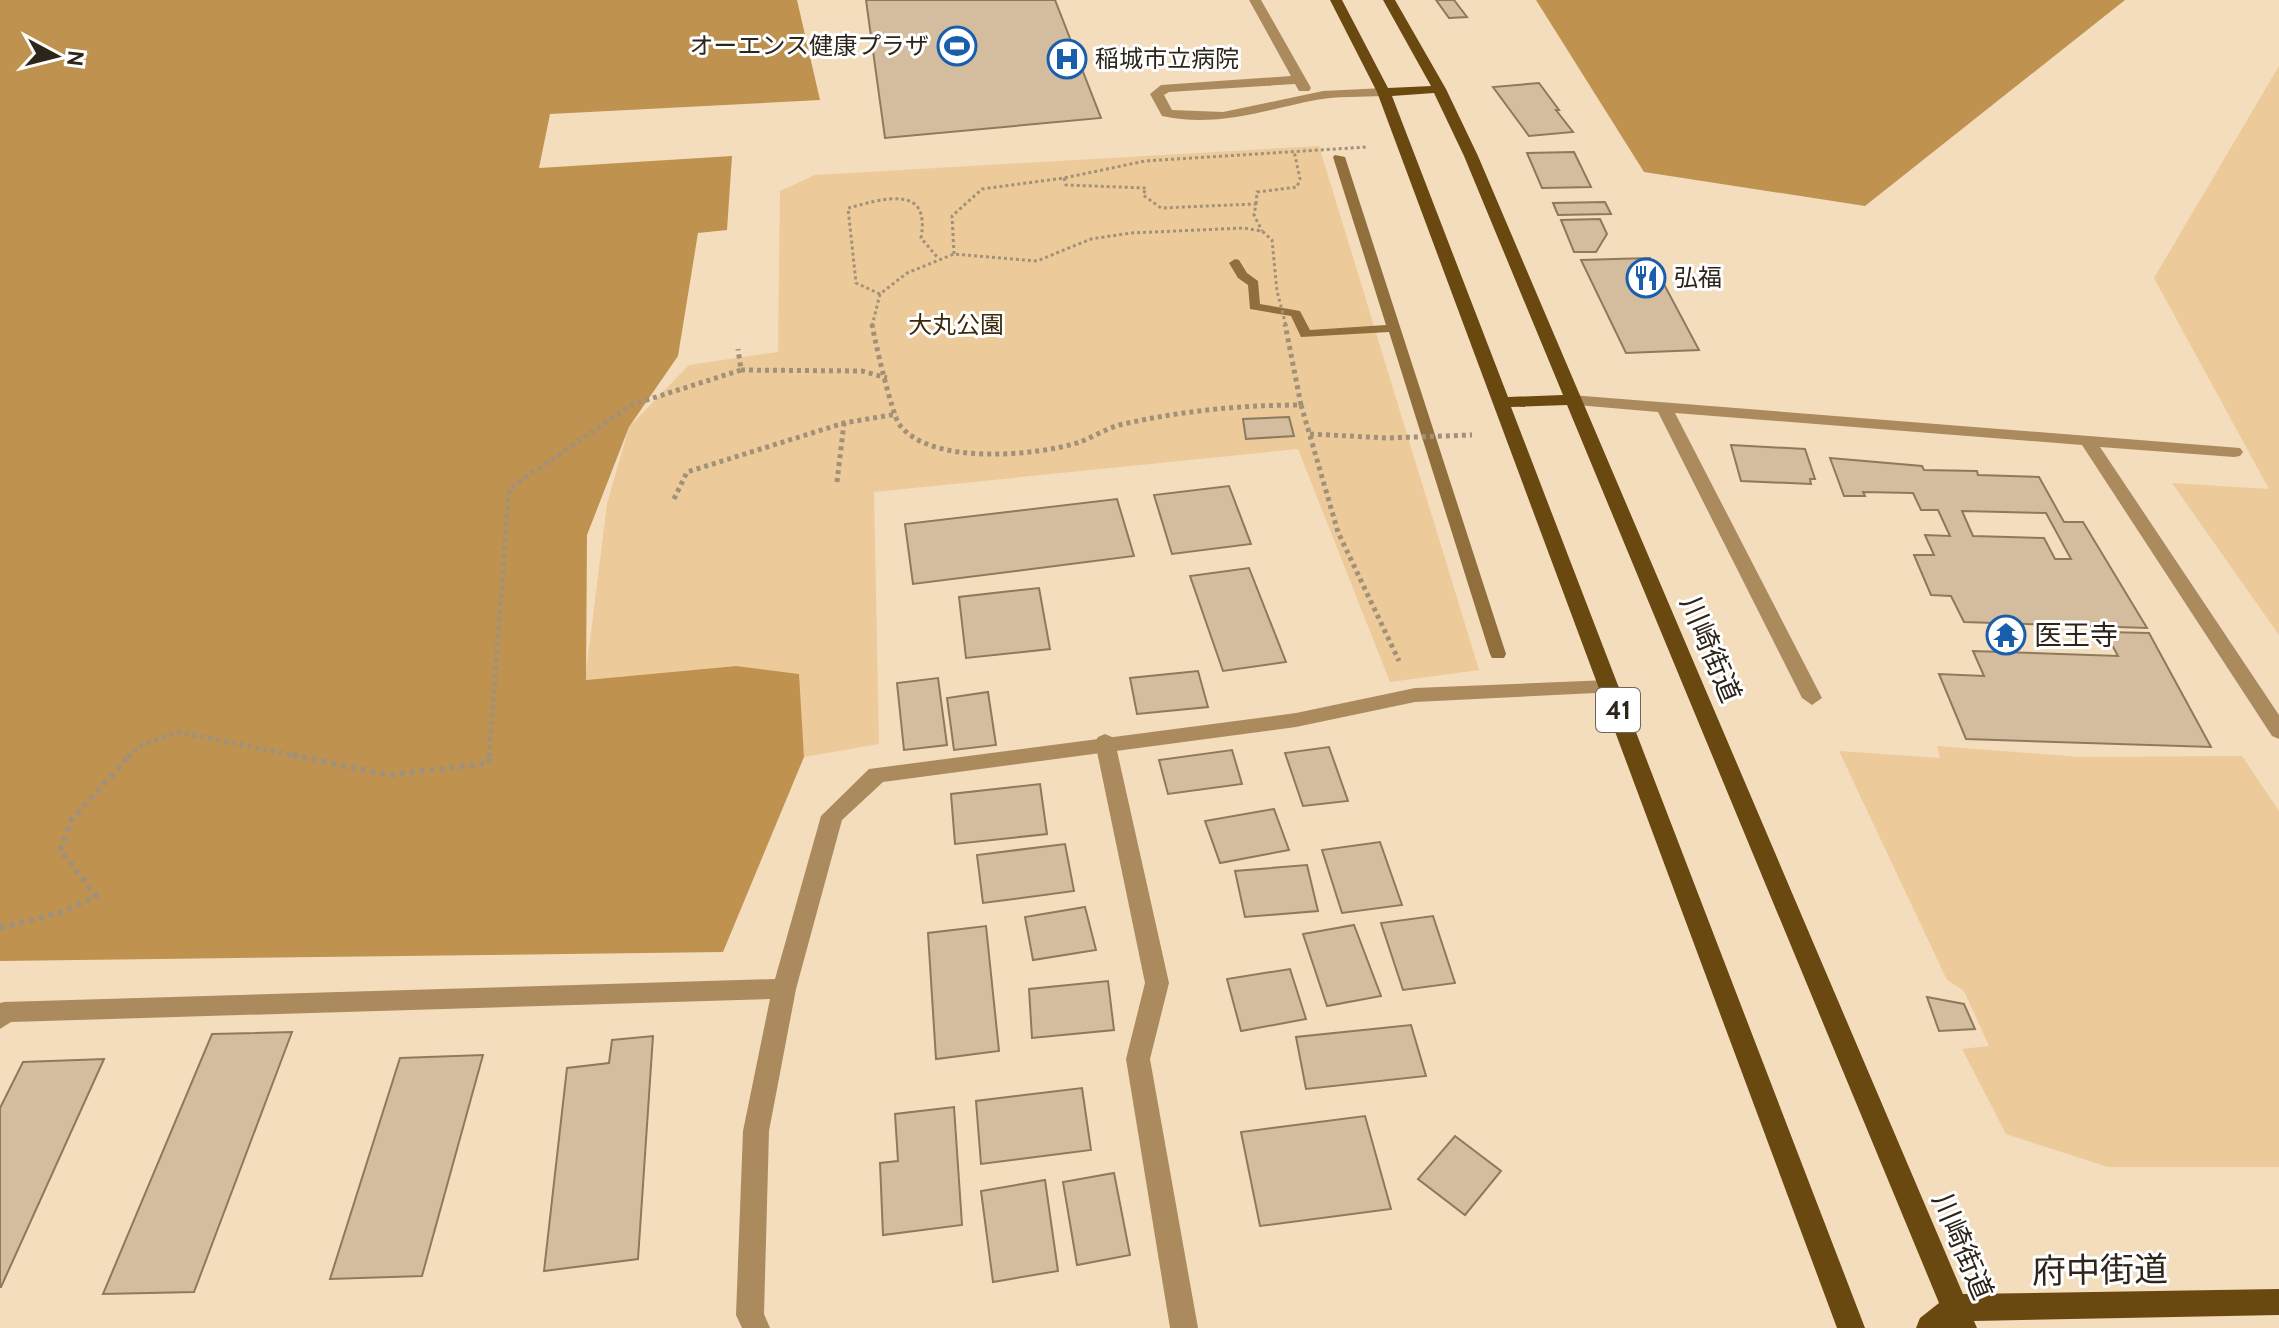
<svg xmlns="http://www.w3.org/2000/svg" width="2279" height="1328" font-family="Cabin,'Noto Sans JP',sans-serif">
	<style>
		.green { fill: #ecca9a }
		.forest { fill: #bf924f }
		.lines { fill: none; stroke-linecap: round; stroke-linejoin: round }
		.stream { fill: #916f3d; fill-rule: evenodd }
		.building { fill: #d4bd9f; stroke: #8d795c; stroke-width: 2; fill-rule: evenodd }
		.path-far2 { stroke: #a29179; stroke-width: 3; stroke-dasharray: 3 3; stroke-linecap: butt }
		.path-far1 { stroke: #a29179; stroke-width: 5; stroke-dasharray: 4 4; stroke-linecap: butt }
		.path { stroke: #a29179; stroke-width: 6; stroke-dasharray: 5 5; stroke-linecap: butt }
		.lane { fill: #ab8b5e; fill-rule: evenodd }
		.street { fill: #ab8b5e; fill-rule: evenodd }
		.primary { fill: #6a4911; fill-rule: evenodd }
		.labels { text-anchor: middle; stroke-width: 6; stroke-linejoin: round; paint-order: stroke }
		.far-poi-label { font-size: 24px; fill: #2e251a; stroke: #fff; text-anchor: start }
		.far-park-label { font-size: 24px; fill: #3c290a; stroke: #fff }
		.shield { fill: #fff; stroke: #6d665f; stroke-width: 2 }
		.shield-label { font-size: 26px; font-weight: bold; fill: #2e251a }
		.poi-label { font-size: 28px; fill: #2e251a; stroke: #fff; text-anchor: start }
		.street-label { font-size: 28px; fill: #2e251a; stroke: #fff }
		.near-street-label { font-size: 34px; fill: #2e251a; stroke: #fff }
	</style>
	<rect width="100%" height="100%" fill="#f4ddbd"/>
	<!-- green -->
	<g class="green">
		<polygon points="2279,66 2279,635 2172,483 2269,489 2154,278"/>
		<polygon points="1319,146 1479,670 1390,682 1298,449 874,492 879,744 804,757 798,674 736,666 585,680 607,504 629,427 689,365 778,352 780,191 815,175"/>
		<polygon points="1937,746 2081,757 2242,756 2279,811 2279,1167 2108,1167 2006,1134 1962,1049 1989,1046 1964,991 1947,980 1839,751 1940,758"/>
	</g>
	<!-- forest -->
	<g class="forest">
		<polygon points="0,0 797,0 820,100 550,114 539,168 732,156 727,230 698,233 678,356 629,427 587,535 586,680 736,666 799,674 804,757 723,952 0,961"/>
		<polygon points="1536,0 2125,0 1865,206 1644,172"/>
	</g>
	<g class="lines">
		<!-- stream -->
		<polygon class="stream" points="1335,155 1345,157 1506,654 1504,658 1492,658 1490,654 1389,332 1301,337 1291,316 1250,309 1248,285 1238,278 1229,263 1235,259 1239,260 1247,273 1258,281 1260,304 1300,311 1310,330 1386,325 1333,157"/>
	</g>
	<!-- building -->
	<g class="building">
		<polygon points="866,0 1055,0 1101,118 885,138"/>
		<polygon points="1436,0 1454,0 1467,17 1449,18"/>
		<polygon points="1539,83 1559,110 1556,110 1573,132 1529,136 1493,87"/>
		<polygon points="1574,152 1591,187 1542,188 1527,153"/>
		<polygon points="1605,202 1611,214 1558,215 1553,203"/>
		<polygon points="1600,219 1607,234 1596,252 1574,252 1561,220"/>
		<polygon points="1650,258 1699,350 1626,353 1581,260"/>
		<polygon points="1289,417 1294,436 1246,439 1243,419"/>
		<polygon points="1731,445 1805,449 1815,479 1810,479 1811,484 1741,481"/>
		<path d="M1830 458 1922 466 1924 470 1977 471 1978 475 2039 477 2064 522H2083L2147 628 1964 622 1951 596 1931 595 1914 555H1934L1925 535 1950 536 1938 510H1921L1913 493 1863 492 1865 496H1844ZM1962 511 2046 513 2071 559H2055L2044 538 1973 536Z"/>
		<polygon points="1229,486 1251,544 1172,554 1154,495"/>
		<polygon points="1117,499 1134,556 913,584 905,524"/>
		<polygon points="1249,568 1286,662 1223,671 1190,576"/>
		<polygon points="1039,588 1050,649 966,658 959,597"/>
		<polygon points="2105,632 2149,633 2211,747 1966,739 1939,674 1984,676 1973,651 2118,656"/>
		<polygon points="1198,671 1208,707 1137,714 1130,678"/>
		<polygon points="938,678 947,745 904,750 897,683"/>
		<polygon points="988,692 996,745 954,750 947,698"/>
		<polygon points="1329,747 1348,801 1303,806 1285,753"/>
		<polygon points="1232,750 1242,784 1168,794 1159,760"/>
		<polygon points="1040,784 1047,834 955,844 951,794"/>
		<polygon points="1274,809 1289,850 1220,863 1205,821"/>
		<polygon points="1380,842 1402,905 1342,913 1322,850"/>
		<polygon points="1065,844 1074,891 983,903 977,855"/>
		<polygon points="1307,865 1318,911 1245,917 1235,871"/>
		<polygon points="1085,907 1096,950 1033,960 1025,917"/>
		<polygon points="1433,916 1455,983 1403,990 1381,923"/>
		<polygon points="1354,925 1381,996 1327,1006 1303,934"/>
		<polygon points="986,926 999,1051 936,1059 928,933"/>
		<polygon points="1290,969 1306,1019 1241,1031 1227,979"/>
		<polygon points="1108,981 1114,1030 1032,1038 1029,989"/>
		<polygon points="1927,997 1964,1004 1975,1029 1939,1031"/>
		<polygon points="1411,1025 1426,1076 1306,1089 1296,1037"/>
		<polygon points="292,1032 194,1292 103,1294 212,1034"/>
		<polygon points="653,1036 638,1259 544,1271 567,1068 609,1063 612,1040"/>
		<polygon points="483,1055 422,1276 330,1279 400,1058"/>
		<polygon points="104,1059 1,1287 0,1287 0,1108 23,1062"/>
		<polygon points="1082,1088 1091,1150 981,1164 976,1101"/>
		<polygon points="954,1107 962,1225 883,1235 880,1163 898,1161 895,1114"/>
		<polygon points="1365,1116 1391,1209 1260,1226 1241,1132"/>
		<polygon points="1455,1136 1501,1171 1465,1215 1418,1179"/>
		<polygon points="1114,1173 1130,1255 1077,1265 1063,1182"/>
		<polygon points="1045,1180 1058,1271 993,1282 981,1191"/>
	</g>
	<g class="lines">
		<!-- path-far2 -->
		<g class="path-far2">
			<polyline points="1064,178 1066,185 1146,188 1143,195 1161,208 1256,204 1254,215 1262,231"/>
			<polyline points="1256,204 1257,192 1297,187 1300,179 1294,151"/>
			<polyline points="954,254 952,216 982,189 1064,178 1145,161 1367,147"/>
			<path d="M880 294 856 283 848 208C883 199 931 183 921 238L938 258"/>
			<polyline points="872,326 880,294 907,273 954,254 1037,261 1091,239 1131,233 1243,228 1262,231 1272,240 1277,291 1286,326"/>
		</g>
		<!-- path-far1 -->
		<g class="path-far1">
			<path d="M872 324C874 338 892 414 899 424 929 466 1037 456 1080 442 1093 437 1106 429 1119 425 1180 411 1239 405 1301 405L1285 324"/>
			<polyline points="741,370 862,371 887,378"/>
			<polyline points="1301,405 1338,532 1399,661"/>
			<polyline points="1310,434 1387,438 1472,435"/>
			<polyline points="837,482 844,423"/>
			<polyline points="674,499 687,472 844,423 897,414"/>
			<polyline points="128,757 137,747 178,732 302,757"/>
			<polyline points="489,757 509,489 631,405 741,370 738,349"/>
		</g>
		<!-- path -->
		<g class="path">
			<polyline points="292,755 389,775 489,763 490,755"/>
			<polyline points="0,928 59,913 96,896 60,850 72,819 130,755"/>
		</g>
		<!-- lane -->
		<g class="lane">
			<path d="M1249 0H1261L1311 88 1309 91H1299L1295 84 1169 92 1164 95 1172 110 1223 112 1323 91 1384 88 1391 92 1384 96C1361 97 1338 96 1316 100 1264 110 1216 128 1162 116L1150 94 1161 85 1291 76Z"/>
			<polygon points="1571,395 2240,448 2243,452 2240,456 2234,457 2100,447 2279,715 2279,739 2272,736 2082,445 1675,413 1822,698 1812,705 1802,698 1658,412 1565,404 1565,396"/>
			<polygon points="1105,734 1112,737 1115,742 1169,983 1150,1059 1198,1328 1170,1328 1126,1059 1145,983 1095,742 1098,737"/>
		</g>
		<!-- street -->
		<polygon class="street" points="1609,680 1616,682 1619,687 1616,692 1415,702 1296,727 883,782 842,820 796,989 769,1131 764,1314 770,1328 742,1328 736,1315 743,1131 770,999 11,1022 0,1029 0,1003 4,1002 775,979 821,816 869,769 1296,713 1415,688"/>
		<!-- primary -->
		<path class="primary" d="M1330 0H1342L1388 88 1431 86 1383 0H1395L1446 89 1478 156 1963 1294 2279 1289V1315L1974 1321 1977 1328H1916L1920 1318 1939 1303 1567 405 1511 407 1865 1328H1837L1377 92ZM1434 93 1464 156 1563 395 1508 397 1392 96Z"/>
	</g>
	<!-- icons -->
	<defs>
		<g id="stadium-ring" transform="scale(2)"><circle r="9.5" fill="#fff" stroke="#195dad" stroke-width="1.5"/><path d="M0-5a6.5 5 0 1 0 0 10a6.5 5 0 1 0 0-10ZM-3.5-1.8h7v3.6h-7Z" fill="#195dad"/></g>
		<g id="hospital-ring" transform="scale(2)"><circle r="9.5" fill="#fff" stroke="#195dad" stroke-width="1.5"/><path d="M-5-5h3v3.5h4V-5h3V5h-3V1.5h-4V5h-3Z" fill="#195dad"/></g>
		<g id="restaurant-ring" transform="scale(2)"><circle r="9.5" fill="#fff" stroke="#195dad" stroke-width="1.5"/><path d="M-5-6h1v4h1v-4h1v4h1v-4h1v5L-1.5 .5V6h-2V.5L-5-1ZM5-6V6H3V1.5H1.5Q1.5-4 5-6Z" fill="#195dad"/></g>
		<g id="temple-ring" transform="scale(2)"><circle r="9.5" fill="#fff" stroke="#195dad" stroke-width="1.5"/><path d="M0-6L5-2H3V0L6.5 2.5H4V6H1.5V3h-3V6H-4V2.5H-6.5L-3 0V-2H-5Z" fill="#195dad"/></g>
	</defs>
	<g fill-rule="evenodd">
		<use href="#stadium-ring" x="957" y="46"/>
		<use href="#hospital-ring" x="1067" y="59"/>
		<use href="#restaurant-ring" x="1646" y="278"/>
		<use href="#temple-ring" x="2006" y="635"/>
	</g>
	<g class="labels">
		<!-- far-poi labels -->
		<g class="far-poi-label">
			<text x="929" y="54" text-anchor="end">オーエンス健康プラザ</text>
			<text x="1095" y="67">稲城市立病院</text>
			<text x="1674" y="286">弘福</text>
		</g>
		<!-- far-park labels -->
		<g class="far-park-label">
			<text x="956" y="333">大丸公園</text>
		</g>
		<!-- shield labels -->
		<rect class="shield" x="1596" y="688" width="44" height="44" rx="6"/>
		<g class="shield-label">
			<text x="1618" y="719">41</text>
		</g>
		<!-- poi labels -->
		<g class="poi-label">
			<text x="2034" y="645">医王寺</text>
		</g>
		<!-- street labels -->
		<g class="street-label">
			<text transform="translate(1711 649) rotate(67)" y="10">川崎街道</text>
			<text transform="translate(1963 1246) rotate(67)" y="10">川崎街道</text>
		</g>
		<!-- near-street labels -->
		<g class="near-street-label">
			<text transform="translate(2100 1270) rotate(-1)" y="12">府中街道</text>
		</g>
	</g>
	<!-- north arrow -->
	<g transform="translate(56 56) rotate(97)" stroke="#ffffff" stroke-width="6" paint-order="stroke">
	<path d="M0-6L14 30L0 20L-14 30Z" fill="#2e251a"/>
	<text y="-12" font-size="22" font-weight="bold" text-anchor="middle" fill="#2e251a">N</text>
	</g>
</svg>
